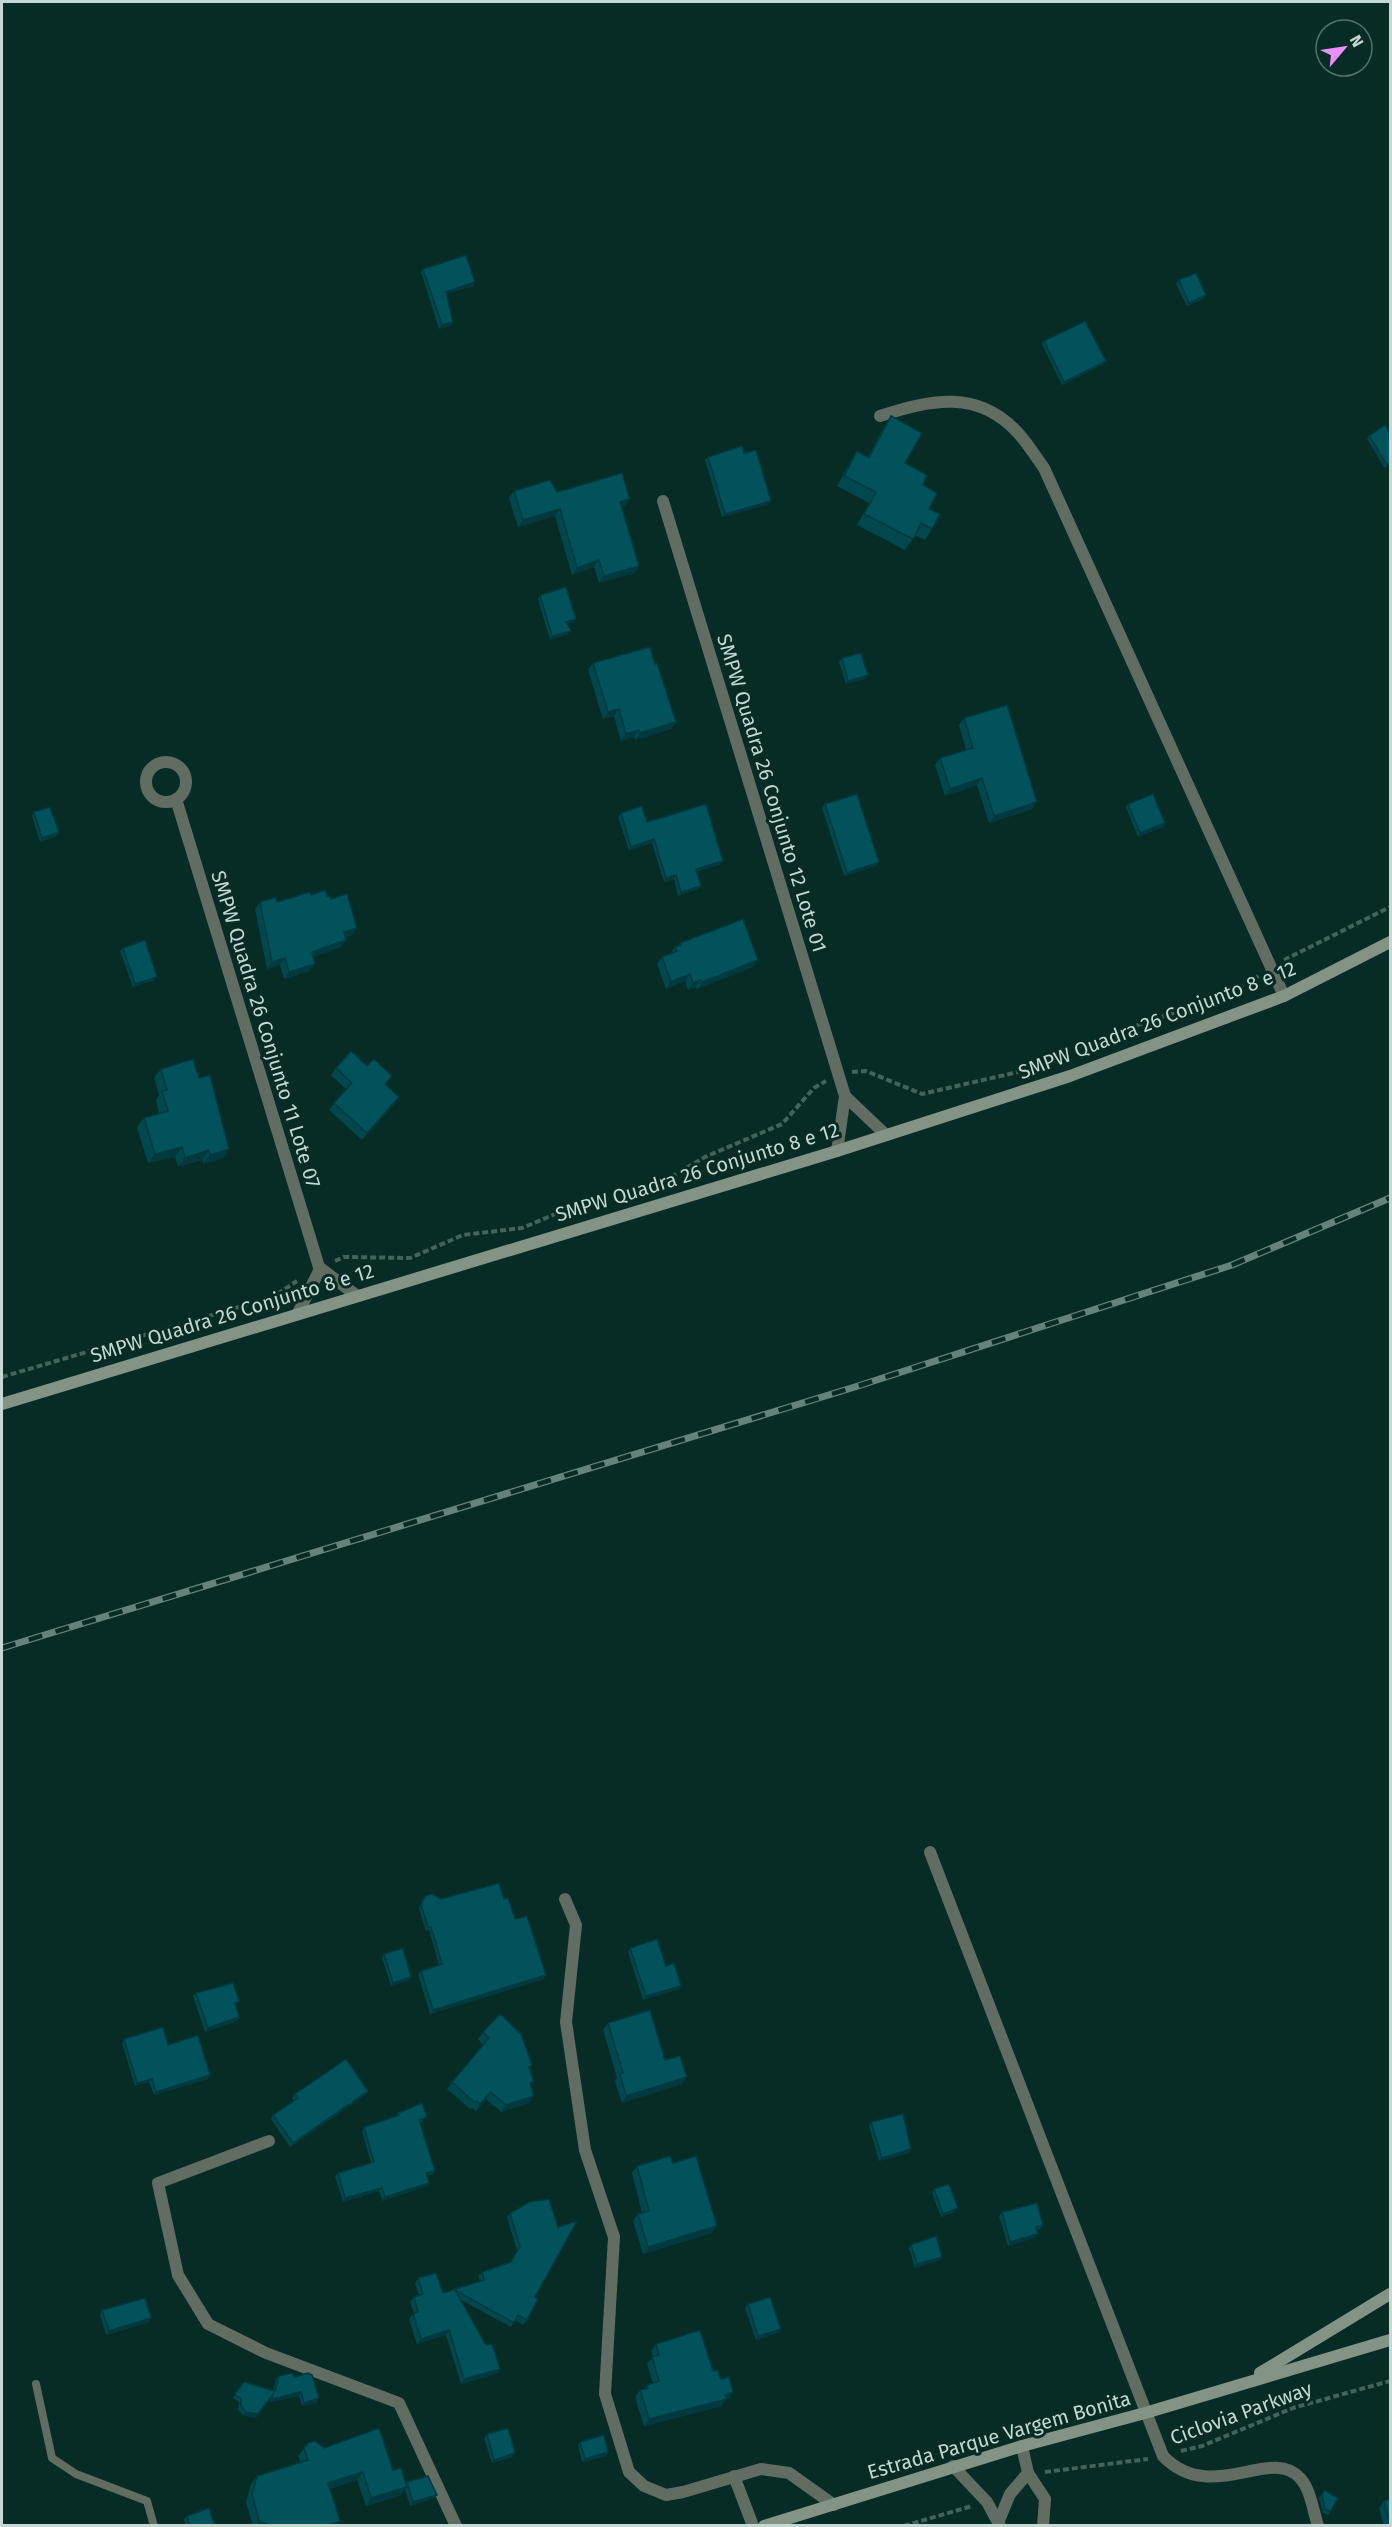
<svg xmlns="http://www.w3.org/2000/svg" width="1392" height="2527" font-family="'Fira Sans',sans-serif">
	<style>
		.lines { fill: none; stroke-linecap: round; stroke-linejoin: round }
		.path { stroke: #43635d; stroke-width: 4; stroke-dasharray: 6 3; stroke-linecap: butt }
		.lane { stroke: #616c63; stroke-width: 8 }
		.street { stroke: #616c63; stroke-width: 12 }
		.secondary { stroke: #839486; stroke-width: 12 }
		.rail-casing { stroke: #66827d; stroke-width: 7 }
		.rail { stroke: #072c26; stroke-width: 4.5; stroke-dasharray: 14; stroke-linecap: butt }
		.wall { fill: #01474e }
		.shaded-wall { fill: #013940 }
		.building { fill: #01525b; stroke: #013940; stroke-width: 1.5 }
		.labels { text-anchor: middle; stroke-width: 6; stroke-linejoin: round; paint-order: stroke }
		.street-label { font-size: 20px; fill: #c5d8d3; stroke: #072c26 }
	</style>
	<rect width="100%" height="100%" fill="#072c26"/>
	<g class="lines">
		<!-- path -->
		<g class="path">
			<polyline points="1284,960 1390,907"/>
			<polyline points="1107,1045 1129,1028 1229,994 1260,975"/>
			<polyline points="852,1072 866,1071 922,1094 1044,1066"/>
			<polyline points="335,1261 344,1257 410,1258 463,1235 522,1228 567,1209 664,1181 705,1157 782,1124 814,1088 826,1081"/>
			<polyline points="2,1377 273,1297 297,1281"/>
			<polyline points="1181,2451 1202,2446 1293,2408 1390,2381"/>
			<polyline points="1045,2472 1148,2459"/>
			<polyline points="904,2526 972,2506"/>
		</g>
		<!-- lane -->
		<polyline class="lane" points="36,2384 52,2458 76,2474 147,2501 154,2526"/>
		<!-- street -->
		<g class="street">
			<path d="M880 416C930 400 978 388 1019 434 1028 444 1036 457 1044 468L1284 996"/>
			<polyline points="663,501 845,1096 837,1151"/>
			<circle cx="166" cy="782" r="20"/>
			<polyline points="176,799 319,1267 356,1295"/>
			<polyline points="845,1096 886,1135"/>
			<polyline points="298,1313 320,1269"/>
			<path d="M930 1852 1163 2456C1211 2506 1271 2445 1300 2478 1311 2490 1313 2511 1318 2526"/>
			<polyline points="565,1899 576,1925 566,2022 585,2150 614,2237 605,2394 629,2472 644,2486 666,2495 683,2492 761,2469 789,2473 834,2505"/>
			<polyline points="269,2141 158,2183 178,2275 208,2324 266,2353 399,2403 456,2526"/>
			<polyline points="1022,2446 1028,2473 1045,2499 1043,2526"/>
			<polyline points="953,2466 987,2502 1000,2526"/>
			<polyline points="734,2476 753,2526"/>
			<polyline points="998,2523 1010,2494 1028,2473"/>
		</g>
		<!-- secondary -->
		<g class="secondary">
			<polyline points="2,1404 837,1151 1070,1076 1284,996 1390,942"/>
			<polyline points="1260,2373 1390,2294"/>
			<polyline points="764,2526 1022,2446 1145,2413 1390,2340"/>
		</g>
		<!-- rail casing -->
		<g class="rail-casing">
			<polyline id="rail" points="2,1648 858,1386 1232,1265 1390,1198"/>
		</g>
		<!-- rail -->
		<use href="#rail" class="rail"/>
	</g>
	<!-- wall -->
	<g class="wall">
		<polygon points="423,269 475,282 473,286 446,294 453,322 450,326 439,329 421,272"/>
		<polygon points="1179,280 1206,295 1203,299 1187,306 1176,284"/>
		<polygon points="1044,341 1103,364 1062,385 1042,344"/>
		<polygon points="891,416 905,463 923,485 929,509 932,529 925,540 915,535 905,550 857,525 869,503 837,486 850,462 857,451 868,457 884,427"/>
		<polygon points="1369,436 1390,464 1385,468 1367,439"/>
		<polygon points="744,453 771,501 768,504 722,517 705,460 708,457"/>
		<polygon points="514,491 557,492 625,506 622,507 639,566 634,573 599,583 594,567 572,575 555,516 518,527 509,498"/>
		<polygon points="540,595 574,622 567,624 568,634 550,640 538,599"/>
		<polygon points="842,658 868,675 865,679 846,684 839,662"/>
		<polygon points="593,663 655,664 676,722 671,729 635,740 634,737 621,741 614,716 603,719 588,670"/>
		<polygon points="964,718 1032,809 989,823 977,785 945,796 935,765 940,758 966,750 959,725"/>
		<polygon points="825,804 879,862 876,866 844,876 822,808"/>
		<polygon points="1128,804 1165,823 1163,827 1138,837 1126,807"/>
		<polygon points="34,812 59,832 56,836 40,842 32,816"/>
		<polygon points="621,813 647,822 721,864 696,872 701,886 698,889 678,896 674,879 664,882 652,843 629,850 618,817"/>
		<polygon points="311,895 327,896 331,899 357,928 352,935 345,937 346,940 341,947 313,957 310,971 284,979 280,965 267,969 255,909 260,902 277,902"/>
		<polygon points="680,943 753,967 697,989 696,987 688,990 685,981 666,989 657,964 662,957 670,954 675,947 677,946"/>
		<polygon points="123,948 154,980 133,987 120,951"/>
		<polygon points="336,1068 386,1085 399,1097 394,1104 362,1140 329,1110 346,1089 331,1075"/>
		<polygon points="161,1069 199,1078 229,1149 223,1158 203,1164 202,1160 178,1167 175,1157 148,1163 137,1127 144,1118 159,1114 156,1101 159,1095 154,1078"/>
		<polygon points="425,1896 441,1899 504,1899 515,1919 544,1979 430,2014 418,1974 421,1971 439,1965 429,1930 426,1931 419,1909 422,1900"/>
		<polygon points="630,1948 666,1966 679,1989 643,2000 628,1952"/>
		<polygon points="384,1954 411,1977 409,1980 391,1986 382,1958"/>
		<polygon points="196,1993 239,2001 237,2004 235,2005 239,2017 237,2021 205,2032 193,1996"/>
		<polygon points="608,2023 682,2084 622,2103 615,2081 617,2078 603,2030"/>
		<polygon points="483,2032 532,2065 530,2068 531,2087 529,2103 501,2112 486,2099 476,2111 472,2108 470,2109 447,2089 483,2045 478,2039"/>
		<polygon points="124,2039 168,2045 208,2079 154,2095 149,2082 135,2086 122,2043"/>
		<polygon points="295,2094 365,2095 290,2147 271,2119 273,2115 294,2101 292,2098"/>
		<polygon points="398,2113 424,2121 420,2123 435,2171 433,2174 427,2176 429,2183 427,2186 382,2201 379,2191 343,2202 335,2176 338,2173 371,2163 362,2131 364,2127 396,2116"/>
		<polygon points="871,2122 911,2149 909,2153 879,2161 869,2126"/>
		<polygon points="673,2163 717,2226 712,2233 643,2254 633,2221 638,2214 642,2213 632,2173 637,2166"/>
		<polygon points="934,2189 955,2212 941,2217 932,2193"/>
		<polygon points="1002,2212 1043,2225 1040,2229 1037,2230 1038,2234 1036,2237 1008,2246 999,2216"/>
		<polygon points="510,2213 535,2297 527,2320 523,2325 515,2320 511,2327 461,2300 500,2369 496,2374 461,2384 446,2335 417,2344 409,2319 414,2313 410,2302 414,2297 419,2296 415,2283 418,2278 443,2293 480,2281 478,2276 482,2272 511,2262 517,2251 507,2217"/>
		<polygon points="911,2245 940,2260 915,2268 909,2248"/>
		<polygon points="748,2304 781,2329 779,2332 756,2340 745,2308"/>
		<polygon points="102,2310 149,2322 106,2335 100,2314"/>
		<polygon points="656,2344 713,2371 733,2392 728,2399 725,2400 722,2406 644,2426 635,2397 640,2390 644,2389 647,2385 653,2383 647,2364 653,2357 651,2351"/>
		<polygon points="279,2376 295,2377 317,2402 302,2406 299,2396 270,2402 271,2397 256,2418 243,2415 238,2410 239,2402 233,2398 244,2382 273,2391 276,2379"/>
		<polygon points="487,2434 515,2453 513,2457 492,2463 484,2438"/>
		<polygon points="580,2442 608,2452 606,2456 582,2462 578,2445"/>
		<polygon points="308,2443 393,2470 406,2484 407,2482 437,2495 434,2498 410,2506 405,2489 401,2495 366,2506 357,2480 330,2489 337,2526 253,2526 246,2502 251,2484 257,2476 300,2462 298,2456"/>
		<polygon points="1322,2493 1330,2512 1328,2515 1323,2513 1319,2498"/>
		<polygon points="1390,2499 1390,2526 1384,2526 1379,2508 1384,2501"/>
		<polygon points="187,2516 215,2526 186,2526 184,2519"/>
	</g>
	<!-- shaded-wall -->
	<g class="shaded-wall">
		<polygon points="475,282 473,286 443,295 446,292"/>
		<polygon points="1206,295 1203,299 1187,306 1189,303"/>
		<polygon points="453,322 450,326 439,329 442,325"/>
		<polygon points="1106,361 1103,364 1062,385 1064,382"/>
		<polygon points="630,499 625,506 616,509 620,502"/>
		<polygon points="771,501 768,504 722,517 725,514"/>
		<polygon points="560,509 555,516 518,527 523,520"/>
		<polygon points="599,560 594,567 572,575 577,568"/>
		<polygon points="639,566 634,573 599,583 604,576"/>
		<polygon points="576,619 574,622 563,625 566,622"/>
		<polygon points="571,631 568,634 550,640 552,636"/>
		<polygon points="868,675 865,679 846,684 848,681"/>
		<polygon points="619,709 614,716 603,719 608,712"/>
		<polygon points="676,722 671,729 635,740 640,733"/>
		<polygon points="639,730 634,737 621,741 626,734"/>
		<polygon points="982,778 977,785 945,796 950,789"/>
		<polygon points="1037,802 1032,809 989,823 994,816"/>
		<polygon points="1165,823 1163,827 1138,837 1140,833"/>
		<polygon points="59,832 56,836 40,842 42,838"/>
		<polygon points="654,839 652,843 629,850 631,847"/>
		<polygon points="723,861 721,864 693,873 696,869"/>
		<polygon points="879,862 876,866 844,876 847,873"/>
		<polygon points="676,875 674,879 664,882 666,878"/>
		<polygon points="701,886 698,889 678,896 681,892"/>
		<polygon points="357,928 352,935 339,939 344,932"/>
		<polygon points="346,940 341,947 307,959 312,952"/>
		<polygon points="285,958 280,965 267,969 272,962"/>
		<polygon points="758,960 753,967 697,989 702,982"/>
		<polygon points="315,964 310,971 284,979 289,972"/>
		<polygon points="690,974 685,981 666,989 671,982"/>
		<polygon points="157,977 154,980 133,987 135,984"/>
		<polygon points="701,980 696,987 688,990 693,983"/>
		<polygon points="399,1097 394,1104 362,1140 367,1133"/>
		<polygon points="182,1147 175,1157 148,1163 155,1154"/>
		<polygon points="229,1149 223,1158 203,1164 210,1155"/>
		<polygon points="209,1150 202,1160 178,1167 185,1158"/>
		<polygon points="546,1975 544,1979 430,2014 433,2010"/>
		<polygon points="411,1977 409,1980 391,1986 393,1983"/>
		<polygon points="681,1986 679,1989 643,2000 646,1996"/>
		<polygon points="239,2017 237,2021 205,2032 208,2028"/>
		<polygon points="210,2075 208,2079 154,2095 156,2092"/>
		<polygon points="687,2077 682,2084 622,2103 626,2096"/>
		<polygon points="152,2079 149,2082 135,2086 137,2083"/>
		<polygon points="368,2091 365,2095 290,2147 293,2143"/>
		<polygon points="491,2092 486,2099 476,2111 480,2104"/>
		<polygon points="534,2096 529,2103 501,2112 506,2105"/>
		<polygon points="911,2149 909,2153 879,2161 882,2158"/>
		<polygon points="435,2171 433,2174 424,2177 426,2173"/>
		<polygon points="429,2183 427,2186 382,2201 385,2197"/>
		<polygon points="382,2188 379,2191 343,2202 345,2198"/>
		<polygon points="958,2208 955,2212 941,2217 943,2214"/>
		<polygon points="717,2226 712,2233 643,2254 648,2247"/>
		<polygon points="1038,2234 1036,2237 1008,2246 1010,2242"/>
		<polygon points="942,2257 940,2260 915,2268 917,2264"/>
		<polygon points="151,2318 149,2322 106,2335 109,2331"/>
		<polygon points="781,2329 779,2332 756,2340 758,2336"/>
		<polygon points="449,2330 446,2335 417,2344 421,2339"/>
		<polygon points="500,2369 496,2374 461,2384 464,2379"/>
		<polygon points="301,2392 299,2396 270,2402 272,2399"/>
		<polygon points="733,2392 728,2399 725,2400 722,2406 644,2426 649,2419"/>
		<polygon points="271,2397 256,2418 243,2415 246,2412"/>
		<polygon points="319,2398 317,2402 302,2406 304,2403"/>
		<polygon points="608,2452 606,2456 582,2462 585,2459"/>
		<polygon points="515,2453 513,2457 492,2463 494,2460"/>
		<polygon points="363,2472 357,2480 323,2491 328,2483"/>
		<polygon points="407,2487 401,2495 366,2506 371,2498"/>
		<polygon points="437,2495 434,2498 410,2506 413,2502"/>
		<polygon points="259,2521 271,2526 256,2526"/>
		<polygon points="340,2521 337,2526 326,2526"/>
	</g>
	<!-- building -->
	<g class="building">
		<polygon points="466,255 475,282 446,292 453,322 442,325 423,269"/>
		<polygon points="1196,273 1206,295 1189,303 1179,280"/>
		<polygon points="1085,321 1106,361 1064,382 1044,341"/>
		<polygon points="891,416 922,433 905,463 927,475 923,485 937,493 929,509 940,514 932,529 921,523 913,539 864,514 876,492 844,476 857,451 869,458"/>
		<polygon points="1385,425 1390,434 1390,462 1387,465 1369,436"/>
		<polygon points="742,446 744,453 756,450 771,501 725,514 708,457"/>
		<polygon points="622,473 630,499 620,502 639,566 604,576 599,560 577,568 560,509 523,520 514,491 550,480 557,492"/>
		<polygon points="566,587 576,619 566,622 571,631 552,636 540,595"/>
		<polygon points="650,647 655,664 657,663 676,722 640,733 639,730 626,734 619,709 608,712 593,663"/>
		<polygon points="861,653 868,675 848,681 842,658"/>
		<polygon points="1007,705 1037,802 994,816 982,778 950,789 940,758 973,748 964,718"/>
		<polygon points="857,794 879,862 847,873 825,804"/>
		<polygon points="1153,794 1165,823 1140,833 1128,804"/>
		<polygon points="706,804 723,861 696,869 701,886 681,892 676,875 666,878 654,839 631,847 621,813 642,806 647,822"/>
		<polygon points="50,807 59,832 42,838 34,812"/>
		<polygon points="325,890 327,896 330,896 331,899 347,894 357,928 344,932 346,940 312,952 315,964 289,972 285,958 272,962 260,902 276,897 277,902 310,892 311,895"/>
		<polygon points="743,919 758,960 702,982 701,980 693,983 690,974 671,982 662,957 677,951 675,947 681,945 680,943"/>
		<polygon points="145,940 157,977 135,984 123,948"/>
		<polygon points="351,1051 367,1066 374,1059 392,1076 385,1084 399,1097 367,1133 334,1103 352,1083 336,1068"/>
		<polygon points="193,1059 199,1078 210,1075 229,1149 210,1155 209,1150 185,1158 182,1147 155,1154 144,1118 168,1111 162,1091 167,1090 161,1069"/>
		<polygon points="499,1883 504,1899 508,1898 515,1919 527,1916 546,1975 433,2010 421,1971 442,1964 431,1927 428,1927 421,1905 425,1896 432,1894 441,1899"/>
		<polygon points="657,1939 666,1966 674,1963 681,1986 646,1996 630,1948"/>
		<polygon points="403,1948 411,1977 393,1983 384,1954"/>
		<polygon points="233,1983 239,2001 235,2003 239,2017 208,2028 196,1993"/>
		<polygon points="650,2010 665,2060 680,2056 687,2077 626,2096 620,2074 623,2073 608,2023"/>
		<polygon points="500,2014 521,2034 532,2065 529,2067 534,2082 530,2083 534,2096 506,2105 491,2092 480,2104 477,2101 474,2102 452,2082 489,2038 483,2032"/>
		<polygon points="163,2027 168,2045 198,2035 210,2075 156,2092 152,2079 137,2083 124,2039"/>
		<polygon points="346,2059 368,2091 293,2143 273,2115 298,2098 295,2094"/>
		<polygon points="422,2103 427,2117 419,2120 435,2171 426,2173 429,2183 385,2197 382,2188 345,2198 338,2173 374,2162 364,2127 399,2115 398,2113"/>
		<polygon points="903,2114 911,2149 882,2158 871,2122"/>
		<polygon points="670,2156 673,2163 696,2156 717,2226 648,2247 638,2214 649,2211 637,2166"/>
		<polygon points="949,2184 958,2208 943,2214 934,2189"/>
		<polygon points="549,2199 558,2227 577,2221 535,2297 538,2299 527,2320 518,2315 514,2323 455,2290 486,2345 492,2344 500,2369 464,2379 449,2330 421,2339 413,2314 418,2312 414,2297 423,2294 418,2278 436,2273 443,2293 484,2280 482,2272 511,2262 520,2246 510,2213 529,2202"/>
		<polygon points="1037,2203 1043,2225 1036,2227 1038,2234 1010,2242 1002,2212"/>
		<polygon points="936,2236 942,2257 917,2264 911,2245"/>
		<polygon points="770,2297 781,2329 758,2336 748,2304"/>
		<polygon points="145,2298 151,2318 109,2331 102,2310"/>
		<polygon points="700,2330 713,2371 717,2370 721,2379 729,2377 733,2392 725,2395 727,2399 649,2419 640,2390 648,2388 647,2385 659,2381 652,2357 659,2355 656,2344"/>
		<polygon points="292,2373 295,2377 308,2373 312,2375 319,2398 304,2403 301,2392 272,2399 274,2393 258,2414 246,2412 241,2406 241,2399 235,2394 244,2382 275,2391 279,2376"/>
		<polygon points="379,2428 393,2470 401,2468 407,2487 371,2498 363,2472 328,2483 340,2521 326,2526 271,2526 259,2521 252,2494 257,2476 308,2460 304,2448 308,2443 315,2441 324,2448"/>
		<polygon points="508,2428 515,2453 494,2460 487,2434"/>
		<polygon points="604,2435 608,2452 585,2459 580,2442"/>
		<polygon points="428,2476 437,2495 413,2502 407,2482"/>
		<polygon points="1324,2490 1338,2498 1330,2512 1325,2509 1322,2495"/>
		<polygon points="1390,2499 1390,2523 1384,2501"/>
		<polygon points="209,2508 215,2526 190,2526 187,2516"/>
	</g>
	<g class="labels">
		<!-- street labels -->
		<g class="street-label">
			<text transform="translate(772 793) rotate(73)" y="7">SMPW Quadra 26 Conjunto 12 Lote 01</text>
			<text transform="translate(1157 1020) rotate(-21)" y="7">SMPW Quadra 26 Conjunto 8 e 12</text>
			<text transform="translate(266 1029) rotate(73)" y="7">SMPW Quadra 26 Conjunto 11 Lote 07</text>
			<text transform="translate(697 1172) rotate(-17)" y="7">SMPW Quadra 26 Conjunto 8 e 12</text>
			<text transform="translate(232 1313) rotate(-17)" y="7">SMPW Quadra 26 Conjunto 8 e 12</text>
			<text transform="translate(1241 2413) rotate(-20)" y="7">Ciclovia Parkway</text>
			<text transform="translate(999 2435) rotate(-16)" y="7">Estrada Parque Vargem Bonita</text>
		</g>
	</g>
	<!-- border -->
	<rect width="1392" height="2527" fill="none" stroke="#c5d8d3" stroke-width="6"/>
	<!-- north arrow -->
	<g transform="translate(1344 48) rotate(61)"><circle r="28" fill="#072c26" stroke="#53716b" stroke-width="1.5"/>
	<path d="M0-4.5L10 22L0 15L-10 22Z" fill="#ea8dfd"/>
	<text y="-9" font-size="16" font-weight="bold" text-anchor="middle" fill="#c5d8d3">N</text>
	</g>
</svg>
